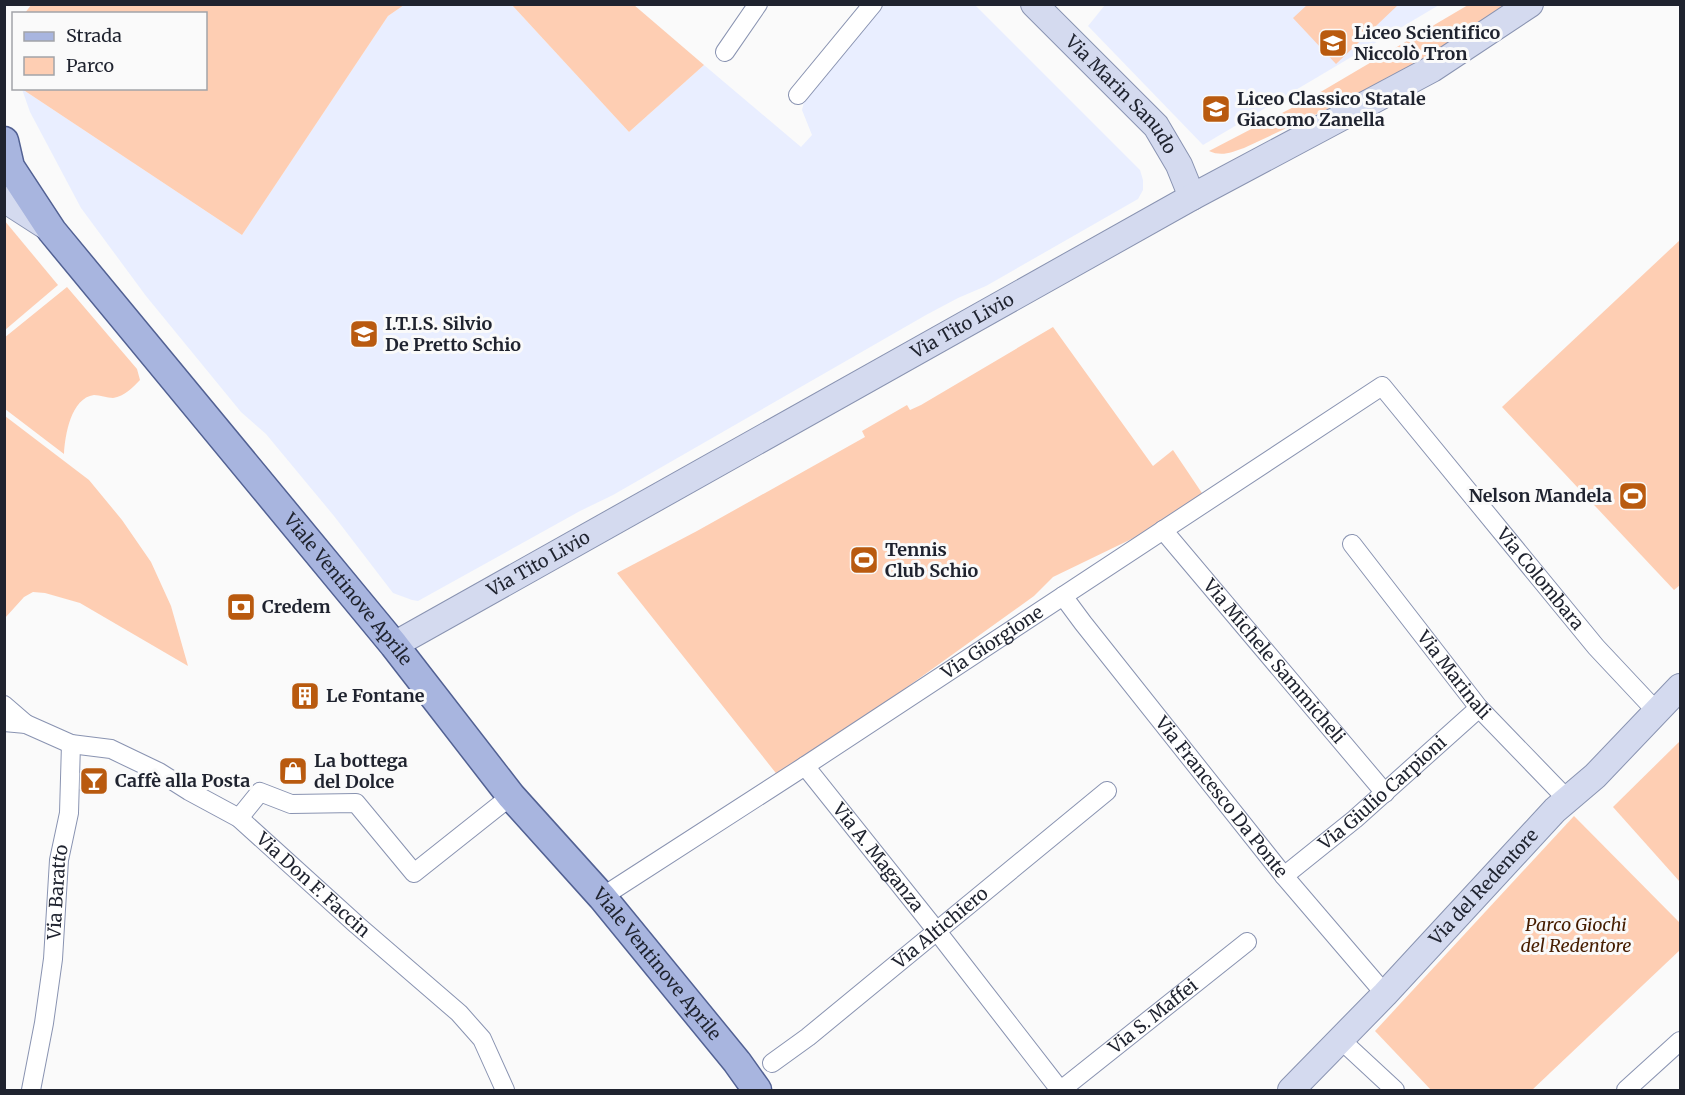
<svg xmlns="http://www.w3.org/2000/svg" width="1685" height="1095" font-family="Merriweather,serif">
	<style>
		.built { fill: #e9eeff }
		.green { fill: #feceb3 }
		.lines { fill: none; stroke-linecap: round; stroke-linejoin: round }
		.street-casing { stroke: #8993b1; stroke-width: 20 }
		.secondary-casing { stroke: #8993b1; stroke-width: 28 }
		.primary-casing { stroke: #526193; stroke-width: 31 }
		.street { stroke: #fff; stroke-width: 18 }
		.secondary { stroke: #d4daef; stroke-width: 26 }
		.primary { stroke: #a8b5df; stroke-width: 28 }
		.labels { text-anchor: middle; stroke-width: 6; stroke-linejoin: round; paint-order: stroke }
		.poi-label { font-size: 18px; font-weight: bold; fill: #1f232f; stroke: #fafafa; text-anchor: start }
		.street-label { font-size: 18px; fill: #1f232f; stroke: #fafafa }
		.park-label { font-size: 18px; font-style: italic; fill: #461d00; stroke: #fafafa }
	</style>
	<rect width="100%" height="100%" fill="#fafafa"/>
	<!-- built -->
	<g class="built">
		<polygon points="404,5 512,5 629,132 704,65 801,147 812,135 802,110 805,98 872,5 975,5 1140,170 1143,180 1143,190 1138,199 986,286 958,298 926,315 613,495 580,511 418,601 412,600 393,593 334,516 266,434 241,412 146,296 81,208 30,112 22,89 242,235 388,16"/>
		<polygon points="1105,5 1439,5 1203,145 1088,26"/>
	</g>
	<!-- green -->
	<g class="green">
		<polygon points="31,5 31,4 404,5 388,16 242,235 22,89 206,88 206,14 25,13"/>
		<polygon points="512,5 634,5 704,65 629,132"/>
		<polygon points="1307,5 1307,4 1398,5 1336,64 1293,18"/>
		<path d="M1468 5H1510L1461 39 1368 90 1244 148C1232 152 1222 157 1209 151L1307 100Z"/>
		<polygon points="4,220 58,285 5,330 4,330"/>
		<polygon points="1680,240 1680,585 1674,590 1502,407"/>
		<path d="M67 287 137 369 140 380C132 388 125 396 113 398 107 398 100 395 94 395 71 398 65 435 64 454L5 409 4 338Z"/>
		<polygon points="1053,327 1153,466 1173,450 1208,502 1053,577 1034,596 790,771 779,777 617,573 697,531 865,437 862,431 907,405 910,410 921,405"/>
		<polygon points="5,416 89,480 122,520 151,562 171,606 188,666 80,603 45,593 33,592 24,597 5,618"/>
		<polygon points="1680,741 1680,882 1613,807"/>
		<polygon points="1574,816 1680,923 1680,950 1532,1090 1431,1090 1375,1031"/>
	</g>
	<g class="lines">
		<!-- street casing -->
		<g class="street-casing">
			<g id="street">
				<polyline points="725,52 758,4"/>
				<polyline points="798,95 873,4"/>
				<path id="s1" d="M1163 530 1385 793"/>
				<path id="s2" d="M1352 544 1479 708 1567 799"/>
				<path id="s3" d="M1063 596 1083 623 1284 876 1385 994"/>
				<polyline points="4,705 26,724"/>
				<path id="s4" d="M4 722 26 724 71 744 111 749 159 772 189 791 239 818 357 925 459 1013 482 1039 505 1090"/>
				<path id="s5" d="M805 766 936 930 1060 1090"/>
				<polyline points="239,818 260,792 291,804 356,803 414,873 511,796"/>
				<path id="s6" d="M1284 876 1355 819 1479 708"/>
				<path id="s7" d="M602 897 805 766 1382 386 1596 647 1657 712"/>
				<polyline points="1341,1040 1395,1090"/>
				<path id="s8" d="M772 1063 808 1037 1107 791"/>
				<path id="s9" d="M31 1090 44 1023 53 959 59 860 69 813 71 744"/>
				<path id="s10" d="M1061 1090 1247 942"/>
				<polyline points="1626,1090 1680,1041"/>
			</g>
		</g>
		<!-- secondary casing -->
		<g class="secondary-casing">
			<g id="secondary">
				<path id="s11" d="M1034 4 1156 126 1179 165 1192 197"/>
				<polyline points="4,199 49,228"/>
				<path id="s12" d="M394 645 1192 197 1432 69 1530 4"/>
				<path id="s13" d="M1291 1090 1385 994 1555 810 1595 776 1680 687"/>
			</g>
		</g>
		<!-- primary casing -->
		<g class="primary-casing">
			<g id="primary">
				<path id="s14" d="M4 141 10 167 52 231 394 645 511 796 602 897 737 1062 757 1090"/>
			</g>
		</g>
		<!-- street -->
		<use href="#street" class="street"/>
		<!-- secondary -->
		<use href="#secondary" class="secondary"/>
		<!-- primary -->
		<use href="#primary" class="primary"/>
	</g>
	<!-- icons -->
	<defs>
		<g id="school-square" transform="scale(1.5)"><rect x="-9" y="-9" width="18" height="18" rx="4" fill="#b95a0f" stroke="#fafafa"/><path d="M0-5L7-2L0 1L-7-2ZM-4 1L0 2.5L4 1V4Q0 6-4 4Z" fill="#fff"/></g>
		<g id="stadium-square" transform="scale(1.5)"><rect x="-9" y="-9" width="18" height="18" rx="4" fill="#b95a0f" stroke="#fafafa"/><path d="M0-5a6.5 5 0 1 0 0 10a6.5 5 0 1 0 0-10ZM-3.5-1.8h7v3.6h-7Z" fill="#fff"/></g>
		<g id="bank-square" transform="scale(1.5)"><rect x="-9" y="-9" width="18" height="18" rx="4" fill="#b95a0f" stroke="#fafafa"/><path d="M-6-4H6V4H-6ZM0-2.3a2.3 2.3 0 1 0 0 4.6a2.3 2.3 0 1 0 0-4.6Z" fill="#fff"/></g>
		<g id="building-square" transform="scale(1.5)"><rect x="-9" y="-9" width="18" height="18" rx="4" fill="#b95a0f" stroke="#fafafa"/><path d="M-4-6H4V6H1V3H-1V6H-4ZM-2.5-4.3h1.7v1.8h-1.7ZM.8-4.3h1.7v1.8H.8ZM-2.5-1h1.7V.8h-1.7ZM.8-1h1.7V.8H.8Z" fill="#fff"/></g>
		<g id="shop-square" transform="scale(1.5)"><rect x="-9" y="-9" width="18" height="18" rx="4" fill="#b95a0f" stroke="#fafafa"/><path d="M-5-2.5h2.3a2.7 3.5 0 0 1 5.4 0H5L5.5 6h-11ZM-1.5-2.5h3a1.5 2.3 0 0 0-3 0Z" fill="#fff"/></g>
		<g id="bar-square" transform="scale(1.5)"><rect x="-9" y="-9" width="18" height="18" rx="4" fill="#b95a0f" stroke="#fafafa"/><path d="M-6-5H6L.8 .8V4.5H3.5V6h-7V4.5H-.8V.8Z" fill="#fff"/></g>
	</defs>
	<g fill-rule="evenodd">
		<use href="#school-square" x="1333" y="43"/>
		<use href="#school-square" x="1216" y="109"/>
		<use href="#school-square" x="364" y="334"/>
		<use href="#stadium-square" x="1633" y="496"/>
		<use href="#stadium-square" x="864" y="560"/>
		<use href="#bank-square" x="241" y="607"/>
		<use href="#building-square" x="305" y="696"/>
		<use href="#shop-square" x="293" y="771"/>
		<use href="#bar-square" x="94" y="781"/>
	</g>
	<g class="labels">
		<!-- poi labels -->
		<g class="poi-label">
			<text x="1354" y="39">Liceo Scientifico<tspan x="1354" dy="21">Niccolò Tron</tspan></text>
			<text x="1237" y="105">Liceo Classico Statale<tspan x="1237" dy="21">Giacomo Zanella</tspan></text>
			<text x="385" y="330">I.T.I.S. Silvio<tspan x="385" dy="21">De Pretto Schio</tspan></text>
			<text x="1612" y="502" text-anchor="end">Nelson Mandela</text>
			<text x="885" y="556">Tennis<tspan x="885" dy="21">Club Schio</tspan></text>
			<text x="262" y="613">Credem</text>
			<text x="326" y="702">Le Fontane</text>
			<text x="314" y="767">La bottega<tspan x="314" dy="21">del Dolce</tspan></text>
			<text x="115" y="787">Caffè alla Posta</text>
		</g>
		<!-- street labels -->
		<g class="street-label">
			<text dy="6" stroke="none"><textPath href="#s11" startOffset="126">Via Marin Sanudo</textPath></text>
			<text dy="6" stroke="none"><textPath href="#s12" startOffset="652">Via Tito Livio</textPath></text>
			<text dy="6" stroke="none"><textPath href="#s12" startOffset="166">Via Tito Livio</textPath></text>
			<text dy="6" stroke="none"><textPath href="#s7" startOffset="1182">Via Colombara</textPath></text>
			<text dy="6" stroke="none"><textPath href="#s14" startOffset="568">Viale Ventinove Aprile</textPath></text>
			<text dy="6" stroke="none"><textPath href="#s7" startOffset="466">Via Giorgione</textPath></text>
			<text dy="6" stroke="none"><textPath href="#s1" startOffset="172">Via Michele Sammicheli</textPath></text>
			<text dy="6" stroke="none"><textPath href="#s2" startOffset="166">Via Marinali</textPath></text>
			<text dy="6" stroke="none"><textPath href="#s6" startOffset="129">Via Giulio Carpioni</textPath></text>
			<text dy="6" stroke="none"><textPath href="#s3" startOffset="256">Via Francesco Da Ponte</textPath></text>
			<text dy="6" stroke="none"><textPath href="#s5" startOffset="117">Via A. Maganza</textPath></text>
			<text dy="6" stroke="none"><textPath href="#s4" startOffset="357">Via Don F. Faccin</textPath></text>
			<text dy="6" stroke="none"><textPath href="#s13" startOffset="280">Via del Redentore</textPath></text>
			<text dy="6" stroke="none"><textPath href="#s9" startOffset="200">Via Baratto</textPath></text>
			<text dy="6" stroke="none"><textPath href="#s8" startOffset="216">Via Altichiero</textPath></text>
			<text dy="6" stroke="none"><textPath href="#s14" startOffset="1054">Viale Ventinove Aprile</textPath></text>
			<text dy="6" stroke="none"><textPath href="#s10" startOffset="118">Via S. Maffei</textPath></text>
		</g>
		<!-- park labels -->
		<g class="park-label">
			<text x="1576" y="931">Parco Giochi<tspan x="1576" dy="21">del Redentore</tspan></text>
		</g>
	</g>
	<!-- border -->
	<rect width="1685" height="1095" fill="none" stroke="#1f232f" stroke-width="12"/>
	<!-- legend -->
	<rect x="12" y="12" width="195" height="78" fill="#fafafa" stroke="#a2a4a9" stroke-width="1.5"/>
	<rect x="24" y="32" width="30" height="9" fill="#a8b5df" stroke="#a2a4a9" stroke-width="1.5"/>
	<text x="66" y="42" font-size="18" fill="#1f232f">Strada</text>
	<rect x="24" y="57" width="30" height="18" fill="#feceb3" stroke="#a2a4a9" stroke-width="1.5"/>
	<text x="66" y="72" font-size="18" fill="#1f232f">Parco</text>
</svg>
